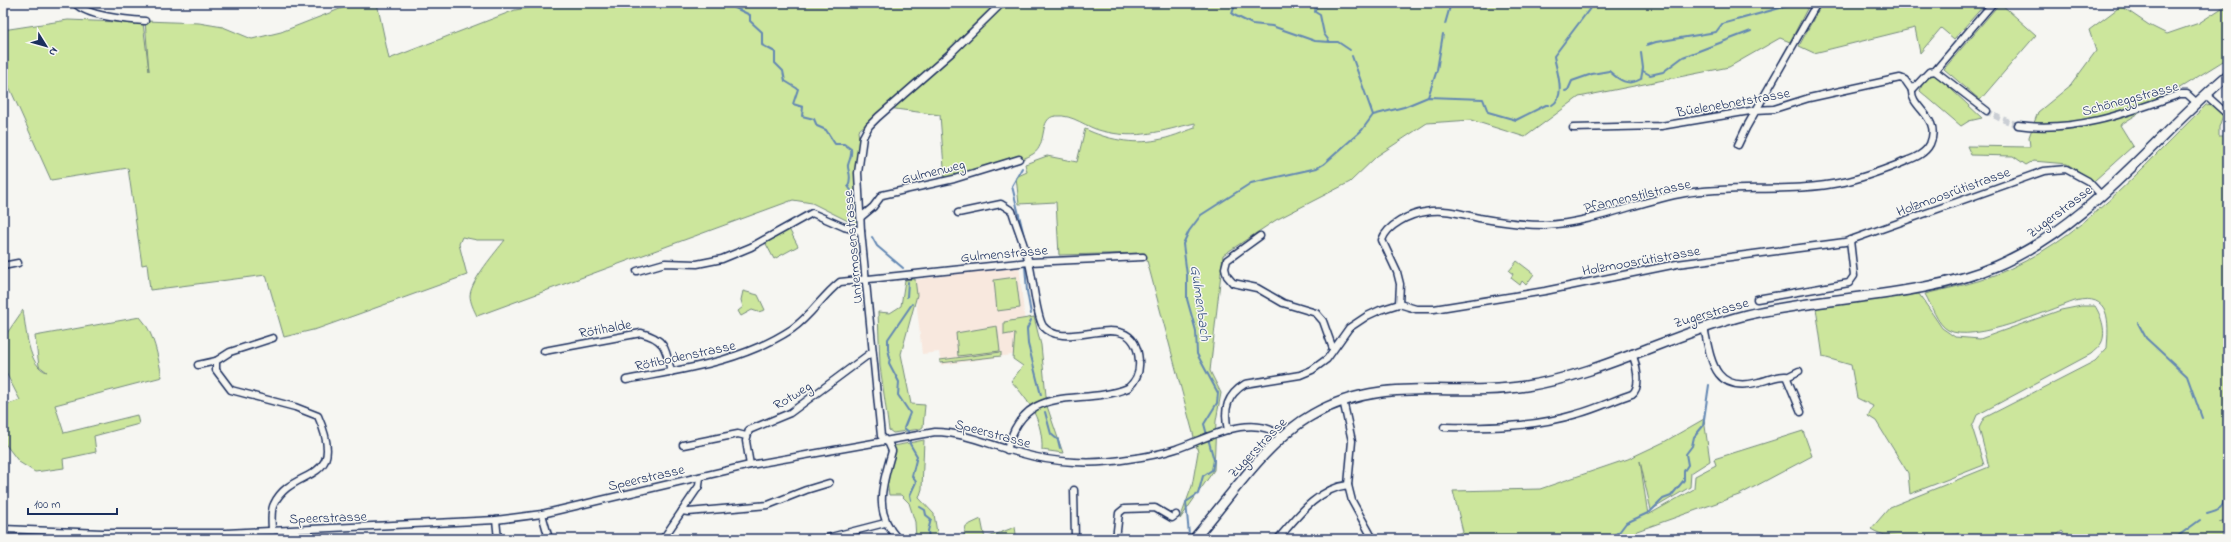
<svg xmlns="http://www.w3.org/2000/svg" width="2231" height="542" font-family="'Indie Flower',sans-serif">
	<style>
		.built { fill: #f8e8de }
		.green { fill: #cce69c; stroke: #748a7d }
		.lines { fill: none; stroke-linecap: round; stroke-linejoin: round }
		.stream { stroke: #6287b3; stroke-width: 2 }
		.minor-tunnel { stroke: #caced4; stroke-width: 6; stroke-dasharray: 6 3; stroke-linecap: butt }
		.minor-casing { stroke: #1b2f5e; stroke-width: 9 }
		.secondary-casing { stroke: #1b2f5e; stroke-width: 12 }
		.minor { stroke: #f6f6f2; stroke-width: 6 }
		.secondary { stroke: #f6f6f2; stroke-width: 9 }
		.labels { text-anchor: middle; stroke-width: 3; stroke-linejoin: round; paint-order: stroke }
		.street-label { font-size: 14px; fill: #1b2f5e; stroke: #f6f6f2 }
		.water-label { font-size: 15px; font-style: italic; fill: #385482; stroke: #f6f6f2 }
	</style>
	<rect width="100%" height="100%" fill="#f6f6f2"/>
	<filter id="ink" filterUnits="userSpaceOnUse"><feTurbulence type="fractalNoise" baseFrequency=".025" numOctaves="2"/><feDisplacementMap in="SourceGraphic" scale="8" xChannelSelector="R" yChannelSelector="G"/><feConvolveMatrix kernelMatrix="1 2 1 2 8 2 1 2 1" color-interpolation-filters="sRGB"/></filter>
	<g filter="url(#ink)">
		<!-- built -->
		<polygon class="built" points="1019,265 1025,323 1019,354 941,365 939,352 922,354 914,280"/>
		<!-- green -->
		<g class="green">
			<path d="M355 3H377L389 59 515 10 558 3H996L933 64 858 131 861 157 863 219 854 224 812 203 793 200 477 316C474 310 470 302 470 295 472 279 495 253 505 240H477L462 237 459 244 467 275 317 329 284 337 266 275 150 290 147 264 142 265 128 168 51 180 3 73V30L68 20 143 23 149 71 145 21 199 23 223 27 252 39 281 32Z"/>
			<path d="M1002 3H1810L1790 42 1780 38 1729 67 1579 97 1525 137 1471 120 1427 123 1377 156 1350 182 1276 220 1223 255 1210 371 1221 393 1216 421 1214 470 1180 519 1192 486 1198 452 1145 253 1059 255 1056 202 1019 204 1016 177 1027 172 1025 164 1047 156 1077 162 1085 129C1106 139 1133 145 1157 140 1170 138 1183 132 1195 128V123C1161 131 1138 140 1102 131 1087 128 1073 114 1056 116 1038 117 1048 145 1033 154 1021 162 1002 162 989 165 974 169 960 175 945 180L940 115 888 108Z"/>
			<polygon points="1822,3 1986,3 1954,39 1941,28 1920,53 1915,28 1814,53 1799,46"/>
			<polygon points="2000,3 2036,35 1980,100 1944,69"/>
			<polygon points="2228,4 2228,58 2120,125 2133,146 2094,181 2067,164 2033,161 2026,165 2013,156 1971,155 1967,146 2030,147 2029,137 2038,112 2071,85 2096,51 2089,30 2121,6 2149,25 2167,34 2199,23"/>
			<polygon points="1932,75 1937,76 1982,118 1969,121 1961,126 1920,91 1923,81"/>
			<path d="M2212 104 2223 115 2219 127V136H2224L2226 120H2228V480L2224 489 2228 495V519L2219 522H2228V539H2069L2062 531 2052 539H1964L1960 533C1937 541 1891 542 1871 529L1890 507 1989 467 1979 428 1984 418 2095 361 2107 348C2109 322 2111 292 2075 301 2049 310 1972 344 1948 330 1937 324 1931 304 1925 294 1948 288 1973 284 1995 275 2080 242 2142 167 2206 105Z"/>
			<polygon points="789,229 798,246 774,259 765,242"/>
			<polygon points="1517,261 1534,274 1526,285 1522,281 1520,285 1511,278 1513,274 1509,271"/>
			<polygon points="1016,277 1020,308 997,311 994,280"/>
			<polygon points="915,279 917,295 901,354 911,404 925,405 923,427 920,429 893,433 889,430 880,366 878,312 890,313 901,306 905,280"/>
			<polygon points="743,291 758,295 765,310 758,312 752,310 741,316 738,311 743,307 741,300"/>
			<path d="M1919 294 1942 328 1955 337 1980 339 2061 310 2081 306H2095C2101 315 2108 335 2100 345 2098 348 2094 351 2091 354L1977 415 1972 427 1984 465 1910 494 1908 473 1876 421 1868 416 1873 406 1857 398 1851 365 1823 357 1816 308Z"/>
			<path d="M23 310C26 328 28 367 47 372L39 366 35 336 140 317C154 332 158 357 162 377L55 405 64 433 137 415 139 424 94 436 96 452 63 459 64 468 35 472 19 462 3 441V406L20 400 3 367V339Z"/>
			<path d="M1034 317 1041 345 1047 406 1063 453 1042 450C1043 421 1030 402 1011 381L1023 366 1013 359 1015 333 1004 335V322Z"/>
			<polygon points="997,326 1000,351 958,356 956,333"/>
			<polygon points="1001,352 1001,356 940,363 940,360"/>
			<polygon points="1704,419 1710,461 1691,473 1690,487 1651,510 1640,461 1648,515 1694,489 1695,476 1716,465 1714,459 1803,431 1812,456 1739,495 1637,531 1626,539 1435,539 1463,532 1453,491 1540,489 1628,459 1664,442"/>
			<polygon points="924,440 922,489 919,498 934,514 938,539 916,539 915,522 909,503 901,495 889,495 887,482 894,446"/>
			<polygon points="981,519 985,539 963,539 966,526"/>
			<polygon points="1015,527 1016,534 1014,539 990,539 989,537"/>
		</g>
		<g class="lines">
			<!-- stream -->
			<g class="stream">
				<path d="M732 3 733 7 750 15V21L762 32V45L775 52V63L783 71 785 81 798 89 793 104 803 107 802 116 814 119 817 126 826 130 835 144H844L851 149C852 156 850 158 848 165 847 171 853 175 848 186L854 195 853 207 858 213"/>
				<polyline points="1316,3 1315,12 1320,15 1324,34 1330,42 1338,42 1350,50"/>
				<polyline points="1235,5 1232,14 1252,24 1272,26 1315,41 1330,42"/>
				<polyline points="1445,24 1451,3"/>
				<polyline points="1647,45 1656,42 1716,32 1722,24 1798,3"/>
				<polyline points="1352,56 1373,115"/>
				<polyline points="1643,71 1650,75 1663,72 1683,57 1751,31"/>
				<path d="M1565 91 1568 90 1572 81 1592 74 1609 71C1619 80 1628 87 1641 79L1643 68 1641 53"/>
				<polyline points="1428,97 1437,70 1443,34"/>
				<path d="M1552 105C1567 96 1556 70 1554 56L1594 3"/>
				<polyline points="1022,168 1012,186 1024,236"/>
				<polyline points="872,237 877,246 903,268"/>
				<polyline points="1025,266 1027,291 1031,314"/>
				<polyline points="907,297 908,282"/>
				<polyline points="1031,320 1027,329 1028,344 1041,395"/>
				<polyline points="2138,323 2146,338 2187,376 2202,418"/>
				<polyline points="1045,412 1051,434 1058,440 1060,448"/>
				<polyline points="911,500 910,495 916,482 912,476 917,456 910,444 909,432 904,428 910,413 898,395 899,382 889,363 890,358 888,349 888,339 912,304"/>
				<polyline points="920,507 925,510 926,515 931,519 928,531 929,539"/>
				<path d="M2207 514C2229 508 2219 506 2228 490"/>
				<polyline points="1189,535 1186,502 1198,494 1203,476 1212,470 1214,460 1204,424 1217,403 1218,393 1197,354 1196,331 1187,299 1187,275 1183,244 1189,231 1201,215 1251,183 1317,168 1324,164 1362,130 1373,115 1404,107 1428,97 1483,99 1488,112 1516,120 1546,105 1549,105"/>
				<polyline points="1609,539 1620,531 1626,523 1650,512 1663,499 1671,496 1684,480 1684,471 1688,465 1686,454 1692,446 1694,437 1703,426 1709,385"/>
				<polyline points="2170,539 2178,536 2200,520"/>
			</g>
			<!-- minor-tunnel -->
			<polyline class="minor-tunnel" points="1987,111 1999,118 2018,125"/>
			<!-- minor casing -->
			<g class="minor-casing">
				<g id="minor">
					<path d="M75 3C86 16 127 20 145 21"/>
					<polyline points="1935,71 1987,111"/>
					<polyline points="1912,90 1929,72 1935,71 1993,3"/>
					<polyline points="2206,95 2228,115"/>
					<path d="M2018 125C2075 133 2127 113 2180 94H2187L2197 103"/>
					<polyline points="1573,128 1661,126 1756,110 1774,109 1809,98 1900,78 1905,80 1912,90"/>
					<polyline points="1738,145 1746,128 1817,3"/>
					<path d="M958 213 1001 204 1012 211C1017 228 1025 246 1029 263 1033 277 1036 316 1043 326 1066 355 1135 301 1139 361 1140 372 1137 380 1128 388 1079 408 1025 379 1007 450"/>
					<polyline points="861,217 873,207 882,195 954,179 1019,159"/>
					<polyline points="1260,236 1227,260 1225,268 1227,276 1233,283 1257,288 1283,303 1316,313 1323,321 1333,349"/>
					<polyline points="3,266 18,263"/>
					<polyline points="637,271 665,263 697,264 722,259 751,247 812,213 844,227 861,231"/>
					<polyline points="1757,299 1849,283 1854,276 1850,240"/>
					<path d="M1399 304 1400 284 1397 272 1382 240C1387 225 1410 214 1425 212 1443 208 1462 214 1479 218 1501 222 1523 225 1545 225 1594 223 1638 201 1685 193 1737 185 1792 193 1844 182 1863 178 1881 171 1899 164 1910 159 1924 156 1930 144 1942 117 1910 108 1912 90"/>
					<path d="M1704 327C1711 361 1714 394 1759 382 1768 380 1778 375 1786 376L1801 412"/>
					<path d="M544 351 641 333C666 339 666 350 671 372"/>
					<polyline points="198,365 216,361"/>
					<polyline points="1787,377 1799,371"/>
					<path d="M626 380C684 369 742 362 792 329 811 316 822 296 840 282L1029 262 1143 257"/>
					<polyline points="1343,400 1352,441 1348,485 1352,501 1373,539"/>
					<path d="M1444 427C1489 428 1534 427 1577 414 1596 409 1614 400 1632 394 1642 387 1636 363 1632 353"/>
					<path d="M1228 430C1223 409 1227 395 1245 384L1300 375 1312 370 1327 359 1349 328 1367 316 1380 310 1399 304 1416 309H1434L1545 291 1677 264 1845 242 2044 171 2066 169 2088 181 2102 196"/>
					<polyline points="683,445 738,434 746,436"/>
					<polyline points="750,465 746,441 749,430 790,413 872,352"/>
					<polyline points="1074,490 1075,539"/>
					<polyline points="682,511 688,512 768,505 806,490 829,483"/>
					<polyline points="542,514 549,539"/>
					<polyline points="496,520 498,539"/>
					<path d="M3 529 102 533H226L496 520 542 514 750 465 935 432C964 432 992 446 1020 453 1054 463 1093 465 1128 459 1144 457 1161 454 1176 449 1206 439 1252 411 1282 437"/>
					<path d="M272 531C272 523 270 511 274 504 292 465 349 487 318 416L295 407 231 390 216 370V361L230 352 273 338"/>
					<polyline points="663,539 699,486 700,477"/>
					<polyline points="823,539 885,523"/>
					<path d="M898 539C872 511 883 484 892 451L889 444 881 436 861 231 858 173 863 137 869 126 878 117 951 53 1002 3"/>
					<polyline points="1116,539 1119,513 1124,509 1155,508 1172,518 1176,515"/>
					<path d="M1278 539C1296 518 1318 488 1348 485"/>
				</g>
			</g>
			<!-- secondary casing -->
			<g class="secondary-casing">
				<path id="secondary" d="M1194 539C1228 500 1267 440 1312 415 1382 374 1452 398 1526 386 1602 374 1671 334 1746 315 1825 296 1923 298 1996 266 2091 225 2151 140 2228 75"/>
			</g>
			<!-- minor -->
			<use href="#minor" class="minor"/>
			<!-- secondary -->
			<use href="#secondary" class="secondary"/>
		</g>
	</g>
	<g class="labels">
		<!-- street labels -->
		<g class="street-label">
			<text transform="translate(2130 98) rotate(-15)" y="5">Schöneggstrasse</text>
			<text transform="translate(1733 102) rotate(-10)" y="5">Büelenebnetstrasse</text>
			<text transform="translate(933 171) rotate(-14)" y="5">Gulmenweg</text>
			<text transform="translate(1953 191) rotate(-20)" y="5">Holzmoosrütistrasse</text>
			<text transform="translate(1637 195) rotate(-13)" y="5">Pfannenstilstrasse</text>
			<text transform="translate(2059 211) rotate(-37)" y="5">Zugerstrasse</text>
			<text transform="translate(852 247) rotate(-95)" y="5">Untermosenstrasse</text>
			<text transform="translate(1004 253) rotate(-5)" y="5">Gulmenstrasse</text>
			<text transform="translate(1641 260) rotate(-10)" y="5">Holzmoosrütistrasse</text>
			<text transform="translate(1711 312) rotate(-16)" y="5">Zugerstrasse</text>
			<text transform="translate(605 328) rotate(-10)" y="5">Rötihalde</text>
			<text transform="translate(685 355) rotate(-12)" y="5">Rötibodenstrasse</text>
			<text transform="translate(792 395) rotate(-31)" y="5">Rotweg</text>
			<text transform="translate(993 433) rotate(15)" y="5">Speerstrasse</text>
			<text transform="translate(1257 447) rotate(-46)" y="5">Zugerstrasse</text>
			<text transform="translate(646 477) rotate(-13)" y="5">Speerstrasse</text>
			<text transform="translate(328 517) rotate(-2)" y="5">Speerstrasse</text>
		</g>
		<!-- water labels -->
		<g class="water-label">
			<text transform="translate(1201 303) rotate(82)" y="5">Gulmenbach</text>
		</g>
	</g>
	<!-- margin -->
	<rect width="2231" height="542" fill="none" stroke="#f6f6f2" stroke-width="16"/>
	<rect x="8" y="8" width="2215" height="526" fill="none" stroke="#1b2f5e" stroke-width="1.5" filter="url(#ink)"/>
	<!-- north arrow -->
	<g transform="translate(46 46) rotate(127)" stroke="#f6f6f2" stroke-width="3" paint-order="stroke">
	<path d="M0-3L7 15L0 10L-7 15Z" fill="#1b2f5e"/>
	<text y="-6" font-size="11" font-weight="bold" text-anchor="middle" fill="#1b2f5e">N</text>
	</g>
	<!-- scale -->
	<path d="M28 508v6h89v-6" fill="none" stroke="#1b2f5e" stroke-width="2"/>
	<text x="34" y="508" font-size="12" fill="#1b2f5e" stroke="#f6f6f2" stroke-width="3" paint-order="stroke">100 m</text>
</svg>
